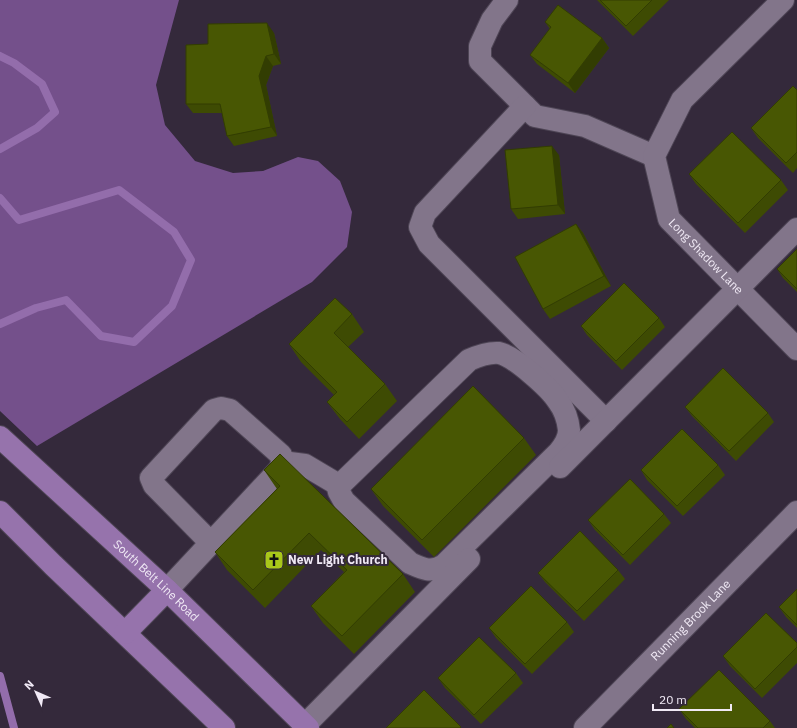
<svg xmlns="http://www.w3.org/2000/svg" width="797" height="728" font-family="'IBM Plex Sans',sans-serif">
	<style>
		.forest { fill: #74508b }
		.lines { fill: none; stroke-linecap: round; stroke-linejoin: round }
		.stream { stroke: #936dab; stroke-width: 8 }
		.minor-casing { stroke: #4e4555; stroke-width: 24 }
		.major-casing { stroke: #4e4555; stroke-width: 24 }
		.minor { stroke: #82758a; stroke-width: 22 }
		.major { stroke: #9673ac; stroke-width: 22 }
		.wall { fill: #3e4b03 }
		.shaded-wall { fill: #323d02 }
		.building { fill: #485703; stroke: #323d02 }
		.labels { text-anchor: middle; stroke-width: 4; stroke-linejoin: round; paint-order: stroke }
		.street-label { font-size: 12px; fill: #f0e9f5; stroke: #34293b }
		.poi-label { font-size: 12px; font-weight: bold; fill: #f0e9f5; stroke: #34293b; text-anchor: start }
	</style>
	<rect width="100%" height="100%" fill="#34293b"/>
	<!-- forest -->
	<polygon class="forest" points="0,0 179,0 156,85 165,125 195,161 233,173 263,171 298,157 318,161 340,181 352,212 347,247 312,282 37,446 0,411"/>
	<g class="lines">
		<!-- stream -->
		<g class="stream">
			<polyline points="0,56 14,63 42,84 55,112 37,128 0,149"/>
			<polyline points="0,198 19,220 119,190 174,232 191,260 172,306 134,342 101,336 66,300 36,308 0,324"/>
			<polyline points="0,676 14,728"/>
		</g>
		<!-- minor casing -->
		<g class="minor-casing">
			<g id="minor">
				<polyline points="507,0 492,20 480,46 480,61 535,116 585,126 654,156"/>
				<path id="s1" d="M783 0 682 100 654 156 669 219 797 349"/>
				<polyline points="525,106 425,213 420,227 429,244 606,421"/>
				<path d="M282 462 305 465 337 484 342 483 469 360C478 356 488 352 499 353 514 356 550 388 558 401 564 409 568 420 569 430 569 438 564 446 559 452L444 565C431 573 423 569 410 563L344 501 339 492 337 484"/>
				<polyline points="560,467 797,229"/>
				<polyline points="167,590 280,469 282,462 281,455 230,410 221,408 214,410 151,478 154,485 211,543"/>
				<polyline points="305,725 469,559"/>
				<path id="s2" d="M585 728 797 512"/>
			</g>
		</g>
		<!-- major casing -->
		<g class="major-casing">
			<g id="major">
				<path id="s3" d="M0 437 167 590 308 728"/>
				<polyline points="0,512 53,565 224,728"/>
				<polyline points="125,633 167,590"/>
			</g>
		</g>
		<!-- minor -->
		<use href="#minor" class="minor"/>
		<!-- major -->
		<use href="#major" class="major"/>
	</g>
	<!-- wall -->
	<g class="wall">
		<polygon points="597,0 669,0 633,36"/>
		<polygon points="545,22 602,38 609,48 575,93 537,64 530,55 550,29"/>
		<polygon points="274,33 281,64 273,66 266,85 277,136 234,146 227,136 222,113 193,113 186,104 208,44"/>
		<polygon points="797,90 797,168 793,173 758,138 751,128"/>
		<polygon points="559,155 565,214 518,219 511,209"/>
		<polygon points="689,174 781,180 788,190 745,233 696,184"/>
		<polygon points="576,224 583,233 611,286 550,319 543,309"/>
		<polygon points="797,249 797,292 783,278 777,269"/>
		<polygon points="352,314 364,332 348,347 385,384 397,401 359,439 340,419 327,402 334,395 301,362 289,344"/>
		<polygon points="659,318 665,327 622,370 587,335 581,326"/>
		<polygon points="685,407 768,413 774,422 736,461 692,416"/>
		<polygon points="524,438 536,455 434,557 383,506 371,489"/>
		<polygon points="718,465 725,475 683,516 647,480 641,470"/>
		<polygon points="264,470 403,574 415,592 354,654 323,623 311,606 344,572 321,550 265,608 227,570 215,552 277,489"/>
		<polygon points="664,514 671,523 630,565 595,530 588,520"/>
		<polygon points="618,570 625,579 584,621 545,582 538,573"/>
		<polygon points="797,589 797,628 786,617 779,607"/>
		<polygon points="567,622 574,632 532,674 496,638 489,628"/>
		<polygon points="797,643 797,663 762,698 730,666 723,656"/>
		<polygon points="516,673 523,683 481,724 445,688 438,678"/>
		<polygon points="679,709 770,721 775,728 695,728 686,719"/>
	</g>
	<!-- shaded-wall -->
	<g class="shaded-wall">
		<polygon points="267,23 274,33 281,64 274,54"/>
		<polygon points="602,38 609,48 575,93 568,83"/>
		<polygon points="266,56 273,66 266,85 277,136 271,127 259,76"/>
		<polygon points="552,146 559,155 565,214 558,205"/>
		<polygon points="576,224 583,233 611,286 604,276"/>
	</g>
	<!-- building -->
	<g class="building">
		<polygon points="600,0 652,0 626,26"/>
		<polygon points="558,5 602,38 568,83 530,55 551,27 545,22"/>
		<polygon points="267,23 274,54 266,56 259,76 271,127 227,136 220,104 186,104 186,45 208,44 208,24"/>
		<polygon points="793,86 797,90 797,152 786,163 751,128"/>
		<polygon points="732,132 781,180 738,223 689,174"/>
		<polygon points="552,146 558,205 511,209 505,150"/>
		<polygon points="576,224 604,276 543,309 515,257"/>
		<polygon points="797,249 797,289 777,269"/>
		<polygon points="624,283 659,318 616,361 581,326"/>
		<polygon points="335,298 352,314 334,333 385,384 347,422 327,402 337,392 289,344"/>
		<polygon points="723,368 768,413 729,451 685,407"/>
		<polygon points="473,386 524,438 422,540 371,489"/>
		<polygon points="682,429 718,465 677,506 641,470"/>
		<polygon points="280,454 403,574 342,636 311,606 347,570 309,533 253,590 215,552 280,486 264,470"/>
		<polygon points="630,479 664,514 623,555 588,520"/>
		<polygon points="580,531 618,570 577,611 538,573"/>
		<polygon points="531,586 567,622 525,664 489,628"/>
		<polygon points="797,589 797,625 779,607"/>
		<polygon points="766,613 797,643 797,647 755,689 723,656"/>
		<polygon points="479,637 516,673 474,715 438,678"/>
		<polygon points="719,670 770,721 763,728 698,728 679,709"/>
		<polygon points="424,690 461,727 460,728 386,728"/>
		<polygon points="671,724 674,728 667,728"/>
	</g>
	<!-- icons -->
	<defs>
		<g id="church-square" transform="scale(1)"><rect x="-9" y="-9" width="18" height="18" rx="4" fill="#a9c71a" stroke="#34293b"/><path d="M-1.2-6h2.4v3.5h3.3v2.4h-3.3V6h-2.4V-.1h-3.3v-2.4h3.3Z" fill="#111"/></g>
	</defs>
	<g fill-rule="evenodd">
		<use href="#church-square" x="274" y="560"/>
	</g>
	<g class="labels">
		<!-- street labels -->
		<g class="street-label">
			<text dy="4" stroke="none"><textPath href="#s1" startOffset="322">Long Shadow Lane</textPath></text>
			<text dy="4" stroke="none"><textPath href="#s3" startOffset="212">South Belt Line Road</textPath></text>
			<text dy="4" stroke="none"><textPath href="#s2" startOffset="151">Running Brook Lane</textPath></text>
		</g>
		<!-- poi labels -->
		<g class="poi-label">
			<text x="288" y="564">New Light Church</text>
		</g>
	</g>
	<!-- north arrow -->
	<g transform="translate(36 692) rotate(315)" stroke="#34293b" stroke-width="3" paint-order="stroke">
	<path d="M0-3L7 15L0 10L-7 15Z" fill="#f0e9f5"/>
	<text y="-6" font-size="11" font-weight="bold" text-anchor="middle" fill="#f0e9f5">N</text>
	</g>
	<!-- scale -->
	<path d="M653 704v6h78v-6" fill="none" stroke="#f0e9f5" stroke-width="2"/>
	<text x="659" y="704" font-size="12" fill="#f0e9f5" stroke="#34293b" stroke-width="3" paint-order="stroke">20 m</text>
</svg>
